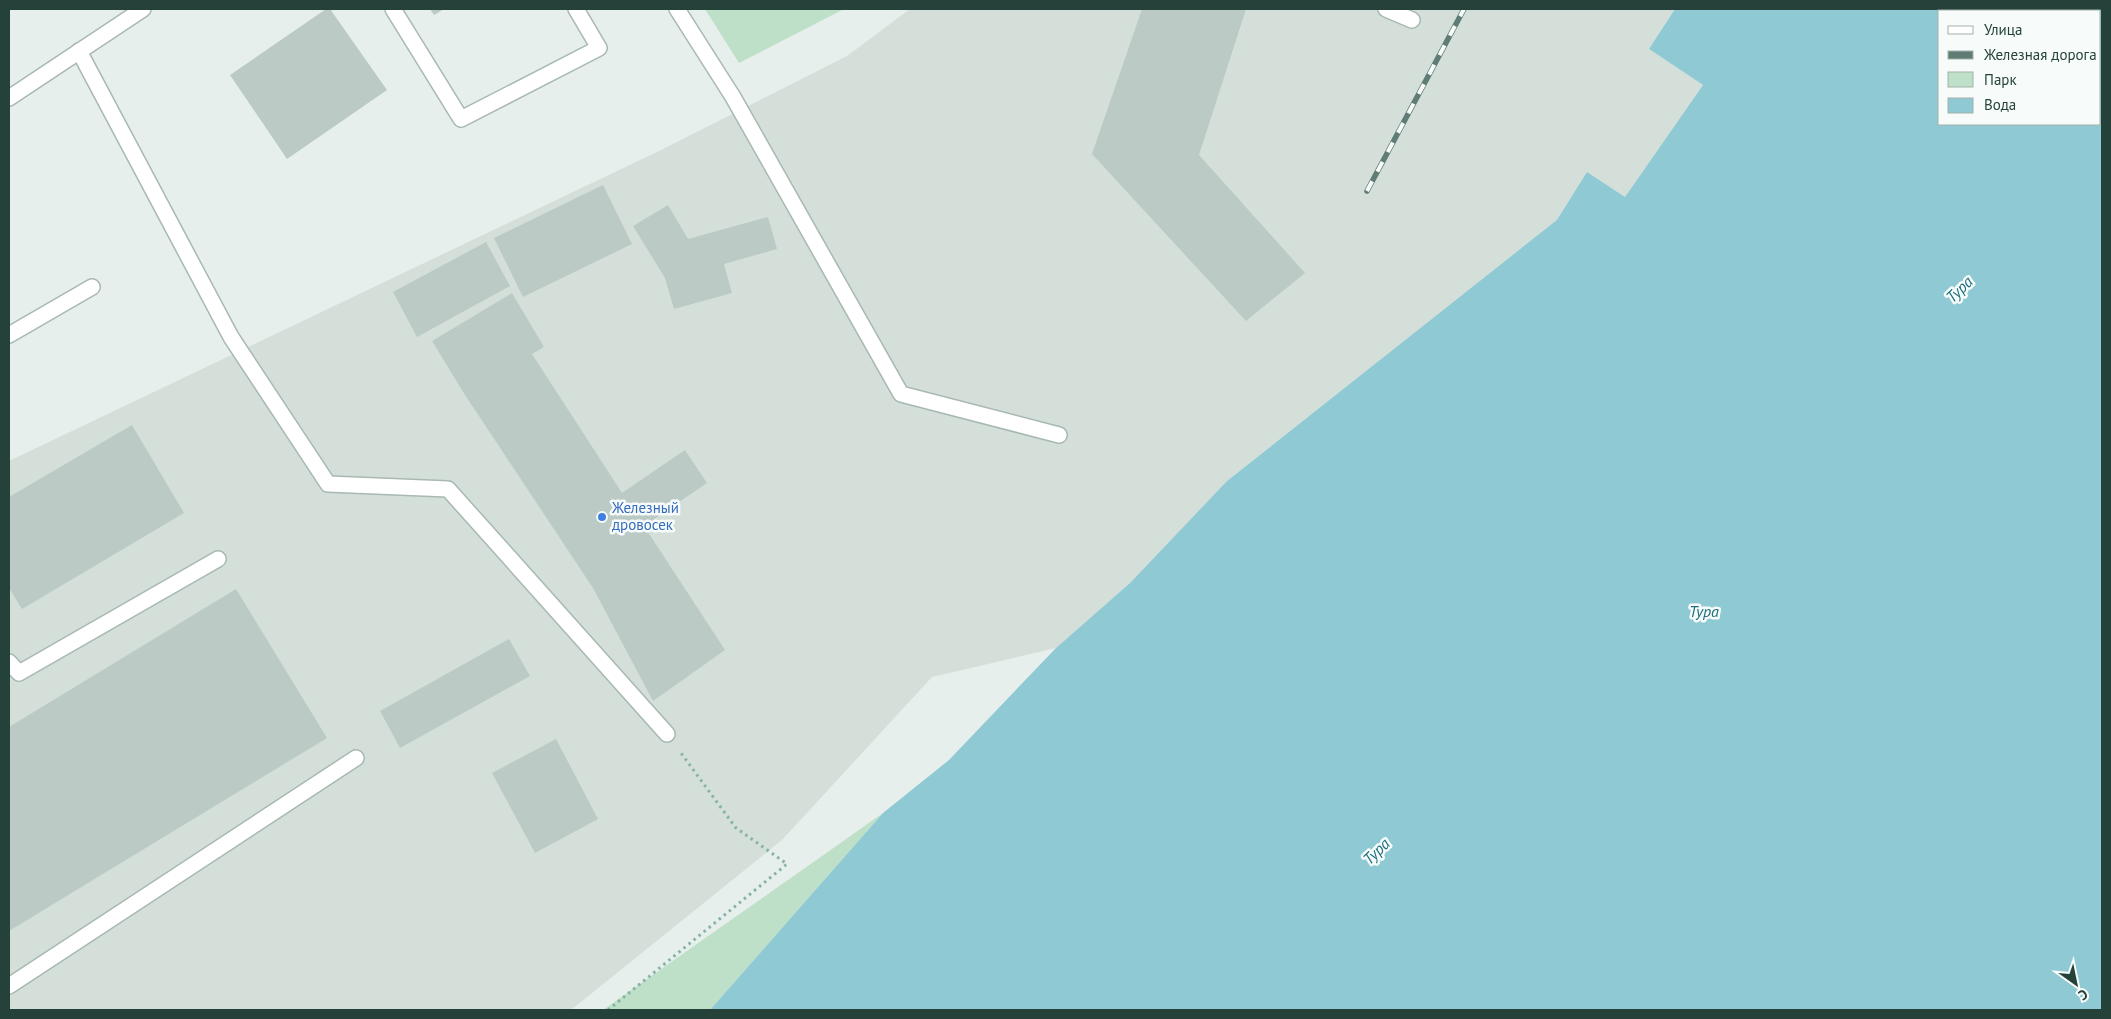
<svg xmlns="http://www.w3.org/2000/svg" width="2111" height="1019" font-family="'PT Sans',sans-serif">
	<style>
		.built { fill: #d4dfda }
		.green { fill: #bfe0c8 }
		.water { fill: #8ec9d4; fill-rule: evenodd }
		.building { fill: #bbcac4 }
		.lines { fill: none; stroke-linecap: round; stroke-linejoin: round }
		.minor-casing { stroke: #a8b8b2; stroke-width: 18 }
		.path { stroke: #86b3a5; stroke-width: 3; stroke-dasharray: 2.5 4; stroke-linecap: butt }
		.minor { stroke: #fff; stroke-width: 15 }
		.rail-casing { stroke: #5f7d75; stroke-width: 5.5 }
		.rail { stroke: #f7fbf9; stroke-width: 4; stroke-dasharray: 11; stroke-linecap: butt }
		.shop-dot { fill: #3f7fe0; stroke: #f7fbf9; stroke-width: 2 }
		.labels { text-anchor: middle; stroke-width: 5; stroke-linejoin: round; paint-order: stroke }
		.shop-label { font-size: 15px; fill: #366cbe; stroke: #f7fbf9; text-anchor: start }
		.water-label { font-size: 16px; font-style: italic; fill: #1c6f80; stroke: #f7fbf9 }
	</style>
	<rect width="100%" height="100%" fill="#e6efeb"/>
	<!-- built -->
	<polygon class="built" points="910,9 1675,9 1649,49 1703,85 1625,197 1587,172 1558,220 1227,481 1130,583 1056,648 932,677 782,840 571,1010 9,1010 9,461 659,151 847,56"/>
	<!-- green -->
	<g class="green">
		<polygon points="705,9 844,9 739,63"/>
		<polygon points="883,813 710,1010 603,1010"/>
	</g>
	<!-- water -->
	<path class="water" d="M1675 9H2102V1010H710L883 813 949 760 1056 648 1130 583 1227 481 1557 220 1587 172 1625 197 1703 85 1649 49ZM1940 11H2100V124H1940Z"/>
	<!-- building -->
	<g class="building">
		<polygon points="326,9 330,9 387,90 287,159 230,75"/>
		<polygon points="430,9 444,9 434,15"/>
		<polygon points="1142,9 1246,9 1199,155 1305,273 1246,321 1092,154"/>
		<polygon points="603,185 632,244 523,297 494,238"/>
		<polygon points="668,205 688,239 768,217 777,249 724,264 732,293 674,309 665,278 633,226"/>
		<polygon points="486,242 510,286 417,337 393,292"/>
		<polygon points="512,293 544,347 532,354 622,493 685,450 707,483 644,526 725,650 653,701 593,588 465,395 432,341"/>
		<polygon points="132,425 184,513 22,609 9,588 9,497"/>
		<polygon points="236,589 327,738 9,931 9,727"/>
		<polygon points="509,639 530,676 400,748 380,711"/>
		<polygon points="556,739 598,819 535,853 492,773"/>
	</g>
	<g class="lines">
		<!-- minor casing -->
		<g class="minor-casing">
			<g id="minor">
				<polyline points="393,9 461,119 599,48 576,9"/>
				<polyline points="677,9 733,97 901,394 1059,435"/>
				<polyline points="1386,9 1412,20"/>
				<polyline points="79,51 231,337 328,484 448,489 667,734"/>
				<polyline points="9,98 143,9"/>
				<polyline points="9,335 92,287"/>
				<polyline points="9,662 19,673 218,559"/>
				<polyline points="9,986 356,758"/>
			</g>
		</g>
		<!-- path -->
		<polyline class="path" points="608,1010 787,864 736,828 681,753"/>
		<!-- minor -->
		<use href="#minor" class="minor"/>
		<!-- rail casing -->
		<g class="rail-casing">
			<polyline id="rail" points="1367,191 1464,9"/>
		</g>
		<!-- rail -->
		<use href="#rail" class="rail"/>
	</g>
	<!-- markers -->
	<circle class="shop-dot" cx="602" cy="517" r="5"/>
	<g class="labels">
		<!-- shop labels -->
		<g class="shop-label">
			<text x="612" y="513">Железный<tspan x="612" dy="17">дровосек</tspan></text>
		</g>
		<!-- water labels -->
		<g class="water-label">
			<text transform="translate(1959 289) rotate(-44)" y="6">Тура</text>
			<text x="1704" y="617">Тура</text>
			<text transform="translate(1376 851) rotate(-44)" y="6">Тура</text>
		</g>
	</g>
	<!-- border -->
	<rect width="2111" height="1019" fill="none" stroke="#24423a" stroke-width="20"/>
	<!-- legend -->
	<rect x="1938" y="10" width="162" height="115" fill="#f7fbf9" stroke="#a3b1ad"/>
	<rect x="1948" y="26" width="25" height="8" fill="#ffffff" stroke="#a3b1ad"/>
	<text x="1984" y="35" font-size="15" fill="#24423a">Улица</text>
	<rect x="1948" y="51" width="25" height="8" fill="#5f7d75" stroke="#a3b1ad"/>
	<text x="1984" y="60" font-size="15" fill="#24423a">Железная дорога</text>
	<rect x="1948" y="72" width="25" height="15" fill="#bfe0c8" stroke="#a3b1ad"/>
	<text x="1984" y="85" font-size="15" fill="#24423a">Парк</text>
	<rect x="1948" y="98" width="25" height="15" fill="#8ec9d4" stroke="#a3b1ad"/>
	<text x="1984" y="110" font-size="15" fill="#24423a">Вода</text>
	<!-- north arrow -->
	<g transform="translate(2076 984) rotate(147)" stroke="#f7fbf9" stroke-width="4" paint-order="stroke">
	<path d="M0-4L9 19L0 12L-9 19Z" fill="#24423a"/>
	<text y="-8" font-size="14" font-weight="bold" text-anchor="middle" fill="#24423a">С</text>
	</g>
</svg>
